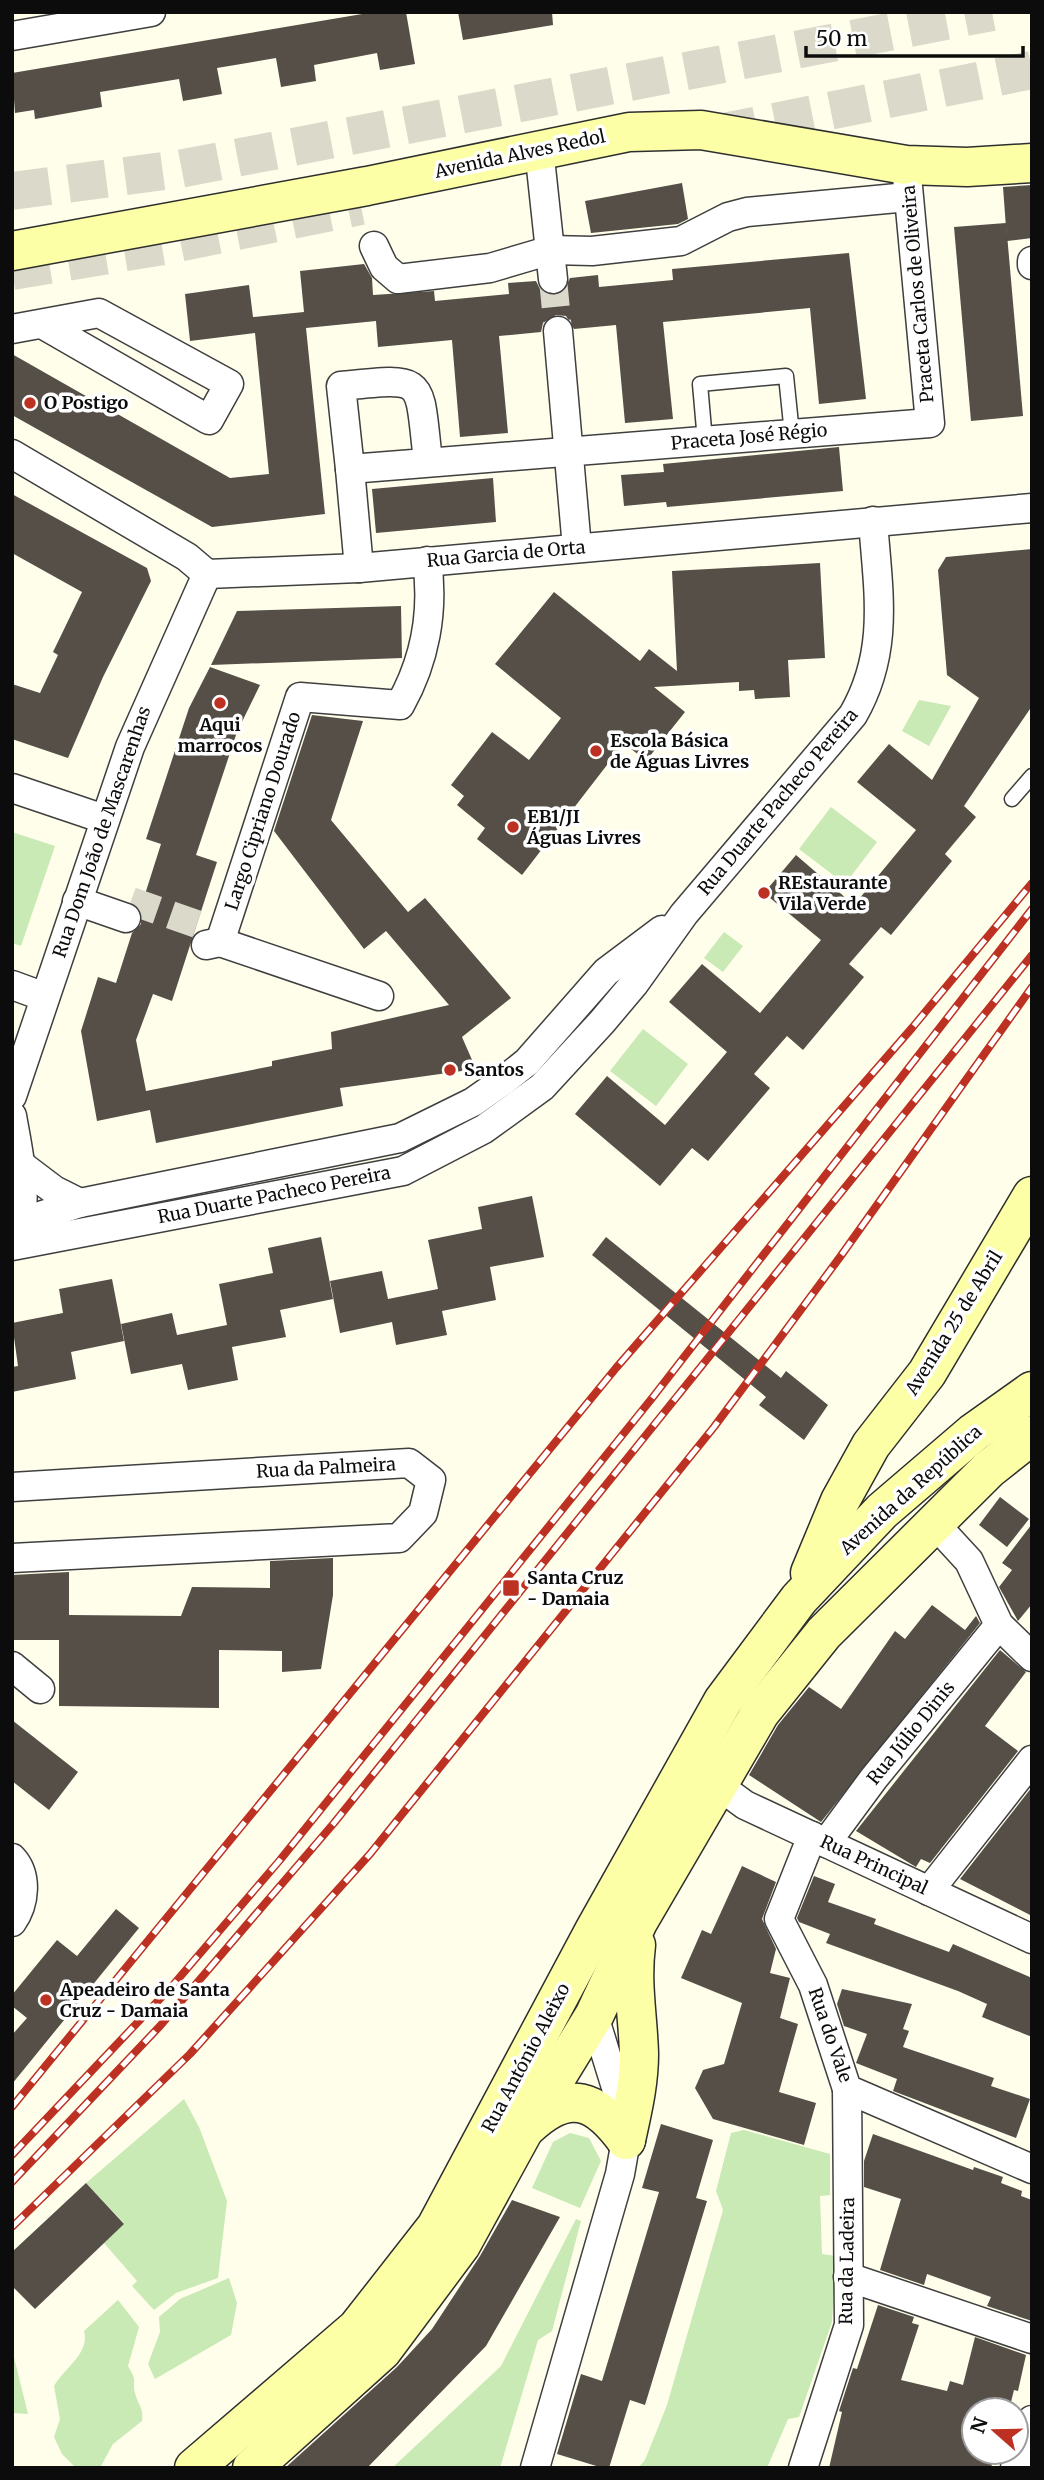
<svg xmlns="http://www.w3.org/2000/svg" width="1044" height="2480" font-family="Merriweather,serif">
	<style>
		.green { fill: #c9e9b5 }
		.building { fill: #554f48 }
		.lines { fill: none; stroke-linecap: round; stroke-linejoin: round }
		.street-tunnel { stroke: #dbdaca; stroke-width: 28; stroke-dasharray: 28 14; stroke-linecap: butt }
		.highway-tunnel { stroke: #dbdaca; stroke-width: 38; stroke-dasharray: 38 19; stroke-linecap: butt }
		.lane-casing { stroke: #3f3f3f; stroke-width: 17 }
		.street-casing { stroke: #3f3f3f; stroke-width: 31 }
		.secondary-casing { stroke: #2e2e2e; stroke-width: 41 }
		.lane { stroke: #fff; stroke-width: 14 }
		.street { stroke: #fff; stroke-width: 28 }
		.secondary { stroke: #fcffa6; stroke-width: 38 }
		.rail-casing { stroke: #bd3123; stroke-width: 8 }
		.rail { stroke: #fff; stroke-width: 5; stroke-dasharray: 16; stroke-linecap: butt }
		.poi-dot { fill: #bd3123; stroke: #fff; stroke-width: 2.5 }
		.labels { text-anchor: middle; stroke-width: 7; stroke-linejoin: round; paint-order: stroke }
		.street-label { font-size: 18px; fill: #0c0c0c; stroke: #fff }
		.poi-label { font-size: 18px; font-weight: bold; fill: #0c0c0c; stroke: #fff; text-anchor: start }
	</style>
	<rect width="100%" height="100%" fill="#fffeeb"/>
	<!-- green -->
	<g class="green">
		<polygon points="919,700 951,706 929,746 902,731"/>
		<polygon points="831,807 877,842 845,884 799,849"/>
		<polygon points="12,832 55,846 21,946 12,943"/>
		<polygon points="724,932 743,946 723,972 704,958"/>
		<polygon points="643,1029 688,1064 656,1106 610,1071"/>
		<polygon points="184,2099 199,2127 227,2201 218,2278 176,2293 154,2310 132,2286 137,2281 104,2243 124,2223 86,2183"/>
		<polygon points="744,2130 830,2154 830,2195 820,2196 822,2254 836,2256 832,2322 799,2417 788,2419 767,2468 638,2468 645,2460 667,2405 723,2210 716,2191 731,2133"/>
		<polygon points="570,2133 589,2138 601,2161 580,2208 532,2188 553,2142"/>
		<polygon points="576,2219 581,2221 552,2331 538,2340 500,2468 392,2468 501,2366"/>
		<polygon points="229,2278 237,2303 231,2335 155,2379 148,2364 160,2332 159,2317 180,2299"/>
		<path d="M118 2300 139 2327 128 2366C138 2383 132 2378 135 2393 138 2405 144 2408 142 2421L113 2444 101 2466 76 2468 62 2454 54 2437 60 2419 54 2386C64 2368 90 2354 84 2331Z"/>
		<polygon points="12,2349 28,2414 12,2413"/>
	</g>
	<!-- building -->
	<g class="building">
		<polygon points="374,12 406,12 415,64 380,70 377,53 314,65 316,81 281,87 276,58 217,68 222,94 183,101 179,79 100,92 102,107 35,119 34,110 15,113 12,73"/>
		<polygon points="458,12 552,12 553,25 463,40"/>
		<polygon points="682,183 688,219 678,224 591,233 585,201"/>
		<polygon points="1032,185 1032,238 1007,241 1003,187"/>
		<polygon points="1006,223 1023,416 971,421 954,227"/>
		<polygon points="849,253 866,399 819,404 810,308 663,322 673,419 625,423 616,325 574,329 566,316 556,315 543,323 541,332 499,336 508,433 460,437 452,340 378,347 376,321 306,328 325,514 212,527 12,415 12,354 230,478 269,474 255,333 190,341 185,294 249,285 253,317 304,312 300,271 364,264 372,278 373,295 434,291 435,301 509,294 508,283 536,281 540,289 554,296 563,292 570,278 598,275 599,287 673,280 672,269"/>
		<polygon points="839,447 843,491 667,507 666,502 624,506 621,475 664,472 663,464"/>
		<polygon points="493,478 496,522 376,533 372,489"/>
		<polygon points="12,494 147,568 151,581 103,677 68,758 12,739 12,684 40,693 58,655 53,652 82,592 12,553"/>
		<polygon points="1032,549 1032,706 964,806 976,817 945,854 952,861 891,935 881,927 849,964 864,977 803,1050 787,1036 754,1074 770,1088 708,1161 692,1148 660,1186 575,1114 607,1076 665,1125 727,1052 669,1002 702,964 760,1013 821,940 764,893 796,855 854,905 916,830 857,782 889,744 932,780 979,698 947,675 938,570 946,557"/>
		<polygon points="820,563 825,658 788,660 790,697 755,699 754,690 739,691 739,682 654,687 685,712 646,761 624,743 522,875 477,839 485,828 457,805 464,796 451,785 492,732 529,760 561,718 495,664 554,592 640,661 649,649 677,671 672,571"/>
		<polygon points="401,606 402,658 211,665 237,611"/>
		<polygon points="210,667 260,685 237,732 196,855 217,862 172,1001 153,994 136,1040 146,1091 272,1066 272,1061 332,1049 331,1032 449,1005 386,931 364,949 274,831 312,715 363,721 331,820 408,912 425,898 511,998 462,1037 476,1069 340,1088 343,1106 156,1143 150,1110 97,1121 81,1031 98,977 116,983 132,933 141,924 140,910 161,844 146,839 189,708"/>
		<polygon points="532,1196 544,1257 490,1267 496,1300 442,1311 447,1335 396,1345 392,1322 340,1333 330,1281 382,1271 388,1299 438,1289 428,1240 482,1229 478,1207"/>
		<polygon points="321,1237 333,1299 280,1310 286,1337 232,1347 238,1380 188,1390 182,1364 131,1374 121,1324 172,1313 177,1335 227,1325 219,1284 273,1273 268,1248"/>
		<polygon points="606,1237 781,1378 786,1371 828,1405 804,1440 759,1405 766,1397 592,1255"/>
		<polygon points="112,1279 124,1341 71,1352 76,1379 12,1392 12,1367 18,1366 12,1323 63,1313 59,1289"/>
		<polygon points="1000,1497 1029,1519 1007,1547 979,1525"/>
		<polygon points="1032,1524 1032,1604 1018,1621 999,1587 1012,1570 1002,1563"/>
		<polygon points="333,1558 333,1595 321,1669 282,1672 282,1651 219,1650 219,1708 59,1706 59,1640 12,1640 12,1575 69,1572 69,1615 181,1616 192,1587 270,1588 270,1561"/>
		<polygon points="932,1605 965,1630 976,1616 980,1623 821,1822 749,1775 778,1725 809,1687 841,1709 895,1631 905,1639"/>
		<polygon points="1000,1650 1026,1672 985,1726 1018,1751 930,1863 921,1859 916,1867 856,1831"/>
		<polygon points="12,1720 78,1772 49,1810 12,1781"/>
		<polygon points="1032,1787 1032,1916 960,1879"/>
		<polygon points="742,1866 776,1882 762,1919 776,1949 770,1973 790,1978 780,2018 798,2024 779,2092 816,2103 804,2145 713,2119 695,2088 703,2070 724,2064 742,2003 681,1978 702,1930 711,1934"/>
		<polygon points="814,1876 835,1884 828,1902 876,1919 874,1924 949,1952 953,1944 1032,1978 1032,2037 982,2017 987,2004 958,1991 826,1943 830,1934 799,1922 797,1918"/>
		<polygon points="116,1909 139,1928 12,2084 12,2035 27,2018 12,2006 12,1995 57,1940 77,1956"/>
		<polygon points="842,1989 912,2004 903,2029 909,2031 903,2047 994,2078 991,2086 1030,2099 1016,2138 893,2091 897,2079 856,2063 867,2034 844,2026 837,2004"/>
		<polygon points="661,2124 713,2140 696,2198 707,2201 645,2405 630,2400 609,2468 603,2468 557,2454 581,2374 602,2381 659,2192 642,2188"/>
		<polygon points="873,2134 973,2170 974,2167 1003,2177 1001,2183 1022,2191 1021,2196 1032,2200 1032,2321 987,2306 991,2297 927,2274 924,2285 880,2270 901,2199 864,2187 864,2161"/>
		<polygon points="86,2183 124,2224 35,2309 12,2286 12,2252"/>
		<polygon points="512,2200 560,2217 486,2346 367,2468 285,2468 397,2367 432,2329 480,2256"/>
		<polygon points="878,2305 914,2317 912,2323 919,2325 901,2380 947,2391 950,2381 963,2385 975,2337 1026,2355 1018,2391 1014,2390 1009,2410 974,2410 974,2452 995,2452 991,2468 829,2468 842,2412 839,2411 853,2368 857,2369"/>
	</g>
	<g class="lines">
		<!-- street-tunnel -->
		<g class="street-tunnel">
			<polyline points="553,279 558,331"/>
			<polyline points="131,901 211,929"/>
		</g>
		<!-- highway-tunnel -->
		<g class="highway-tunnel">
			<polyline points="719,133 1032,70"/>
			<polyline points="12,191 179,169 992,12"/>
			<polyline points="12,271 163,246 361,206"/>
		</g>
		<!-- lane casing -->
		<g class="lane-casing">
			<g id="lane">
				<polyline points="705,441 700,384 786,376 792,434"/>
				<polyline points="1012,799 1032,776"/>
			</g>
		</g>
		<!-- street casing -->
		<g class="street-casing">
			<g id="street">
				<polyline points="12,36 151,12"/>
				<polyline points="539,149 553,279"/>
				<polyline points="374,246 384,267 398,279 490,268 551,250 592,251 681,241 728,217 747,212 908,197"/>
				<polyline points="1032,261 1032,265"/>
				<polyline points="12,329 99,313 229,384 209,420 44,325"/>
				<polyline points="558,331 577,548"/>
				<polyline points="12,454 187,557 207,574 359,568 1032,508"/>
				<path d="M428 461C418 376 428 377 341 386L350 469 930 423 906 165"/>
				<polyline points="350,469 359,568"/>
				<polyline points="12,788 104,819"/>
				<polyline points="77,901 126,918"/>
				<path d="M220 942 300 697 400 705C425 661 434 611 427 561"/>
				<polyline points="206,945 220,942 379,996"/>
				<polyline points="12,985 45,997"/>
				<polyline points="12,1096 130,747 207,574"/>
				<path d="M12 1116C18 1150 31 1206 15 1238"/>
				<polyline points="21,1165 54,1190 80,1203"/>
				<polyline points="12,1225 80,1203 400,1138 473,1102 503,1081 527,1062 606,972 662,930"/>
				<path d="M12 1246 403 1171 484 1129 542 1087 602 1022 634 984 684 914 853 715C890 651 878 591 873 521"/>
				<polyline points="12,1487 409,1463 431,1480 423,1513 399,1538 12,1558"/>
				<polyline points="934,1523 969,1561 999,1625 1032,1657"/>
				<polyline points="12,1666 40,1689"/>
				<polyline points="719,1786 745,1805 1032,1939"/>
				<polyline points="812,1836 779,1919 813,1985 847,2089 1032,2169"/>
				<polyline points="826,1843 874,1778 999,1625"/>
				<path d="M12 1858C28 1875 25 1904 12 1922"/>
				<polyline points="929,1891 1032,1760"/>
				<polyline points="848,2277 1032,2339"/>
				<polyline points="535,2468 620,2174 626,2140 619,2097 594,2016"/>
				<polyline points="803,2468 849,2325 847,2089"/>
				<polyline points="1015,2468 1032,2420"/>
			</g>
		</g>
		<!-- secondary casing -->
		<g class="secondary-casing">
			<g id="secondary">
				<polyline points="12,251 367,186 629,132 701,130 906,165 967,167 1032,163"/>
				<polyline points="810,1573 840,1501 871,1445 927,1373 1032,1196"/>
				<path d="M528 2126C569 2088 596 2099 626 2140"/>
				<path d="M626 2140C632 2112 639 2084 639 2054 638 2016 631 1984 636 1945"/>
				<polyline points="194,2468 357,2328 436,2227 594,1931 723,1701 799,1599 882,1511 973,1433 1032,1391"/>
				<polyline points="252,2468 382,2351 461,2245 524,2130 594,2016 638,1922 760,1713 824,1633 989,1469 1032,1435"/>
			</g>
		</g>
		<!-- lane -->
		<use href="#lane" class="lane"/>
		<!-- street -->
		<use href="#street" class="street"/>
		<!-- secondary -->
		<use href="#secondary" class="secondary"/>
		<!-- rail casing -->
		<g class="rail-casing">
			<g id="rail">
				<polyline points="12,2107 616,1368 912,1028 1032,883"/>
				<polyline points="12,2155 173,1985 280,1860 653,1397 1032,909"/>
				<polyline points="12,2182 160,2026 334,1823 1032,955"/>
				<polyline points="12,2227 190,2054 370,1854 714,1427 840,1257 1032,987"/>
			</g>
		</g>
		<!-- rail -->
		<use href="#rail" class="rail"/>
	</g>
	<!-- markers -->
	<g class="poi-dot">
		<circle cx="30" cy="403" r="7"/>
		<circle cx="220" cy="703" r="7"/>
		<circle cx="596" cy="751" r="7"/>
		<circle cx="513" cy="827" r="7"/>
		<circle cx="764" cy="893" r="7"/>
		<circle cx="450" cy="1070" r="7"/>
		<rect x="502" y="1579" width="18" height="18" rx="3.5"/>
		<circle cx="46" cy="2000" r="7"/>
	</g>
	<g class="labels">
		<!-- street labels -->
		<g class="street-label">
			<text transform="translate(520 154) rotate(-12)" y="6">Avenida Alves Redol</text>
			<text transform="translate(918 294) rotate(-95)" y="6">Praceta Carlos de Oliveira</text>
			<text transform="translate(749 437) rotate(-5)" y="6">Praceta José Régio</text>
			<text transform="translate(506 554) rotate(-5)" y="6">Rua Garcia de Orta</text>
			<text transform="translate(778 802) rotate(-50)" y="6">Rua Duarte Pacheco Pereira</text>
			<text transform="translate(263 811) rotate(-72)" y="6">Largo Cipriano Dourado</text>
			<text transform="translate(102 832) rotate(-71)" y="6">Rua Dom João de Mascarenhas</text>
			<text transform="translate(274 1195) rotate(-11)" y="6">Rua Duarte Pacheco Pereira</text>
			<text transform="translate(954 1323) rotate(-58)" y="6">Avenida 25 de Abril</text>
			<text transform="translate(326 1468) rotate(-3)" y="6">Rua da Palmeira</text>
			<text transform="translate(911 1490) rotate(-42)" y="6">Avenida da República</text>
			<text transform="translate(911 1733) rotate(-51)" y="6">Rua Júlio Dinis</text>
			<text transform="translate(874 1865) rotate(25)" y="6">Rua Principal</text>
			<text transform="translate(830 2035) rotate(71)" y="6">Rua do Vale</text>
			<text transform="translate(526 2058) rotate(-62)" y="6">Rua António Aleixo</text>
			<text transform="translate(847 2261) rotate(-89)" y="6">Rua da Ladeira</text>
		</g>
		<!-- poi labels -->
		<g class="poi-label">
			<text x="44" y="409">O Postigo</text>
			<text x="220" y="731" text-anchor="middle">Aqui<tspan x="220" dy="21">marrocos</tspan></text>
			<text x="610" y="747">Escola Básica<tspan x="610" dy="21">de Águas Livres</tspan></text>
			<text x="527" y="823">EB1/JI<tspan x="527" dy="21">Águas Livres</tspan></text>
			<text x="778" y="889">REstaurante<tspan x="778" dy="21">Vila Verde</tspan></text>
			<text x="464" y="1076">Santos</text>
			<text x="527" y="1584">Santa Cruz<tspan x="527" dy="21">- Damaia</tspan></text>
			<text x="60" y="1996">Apeadeiro de Santa<tspan x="60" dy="21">Cruz - Damaia</tspan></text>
		</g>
	</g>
	<!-- border -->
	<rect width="1044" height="2480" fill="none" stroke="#0c0c0c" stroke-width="28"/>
	<!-- north arrow -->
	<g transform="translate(995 2431) rotate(290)"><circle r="33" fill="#ffffff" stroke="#9e9e9e" stroke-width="2"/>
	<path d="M0-5L12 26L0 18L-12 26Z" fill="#bd3123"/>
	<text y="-10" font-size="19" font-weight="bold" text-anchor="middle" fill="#0c0c0c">N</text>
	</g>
	<!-- scale -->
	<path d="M806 46v10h217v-10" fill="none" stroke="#0c0c0c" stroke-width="3.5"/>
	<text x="816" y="46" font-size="21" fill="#0c0c0c" stroke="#ffffff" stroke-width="5" paint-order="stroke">50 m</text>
</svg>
